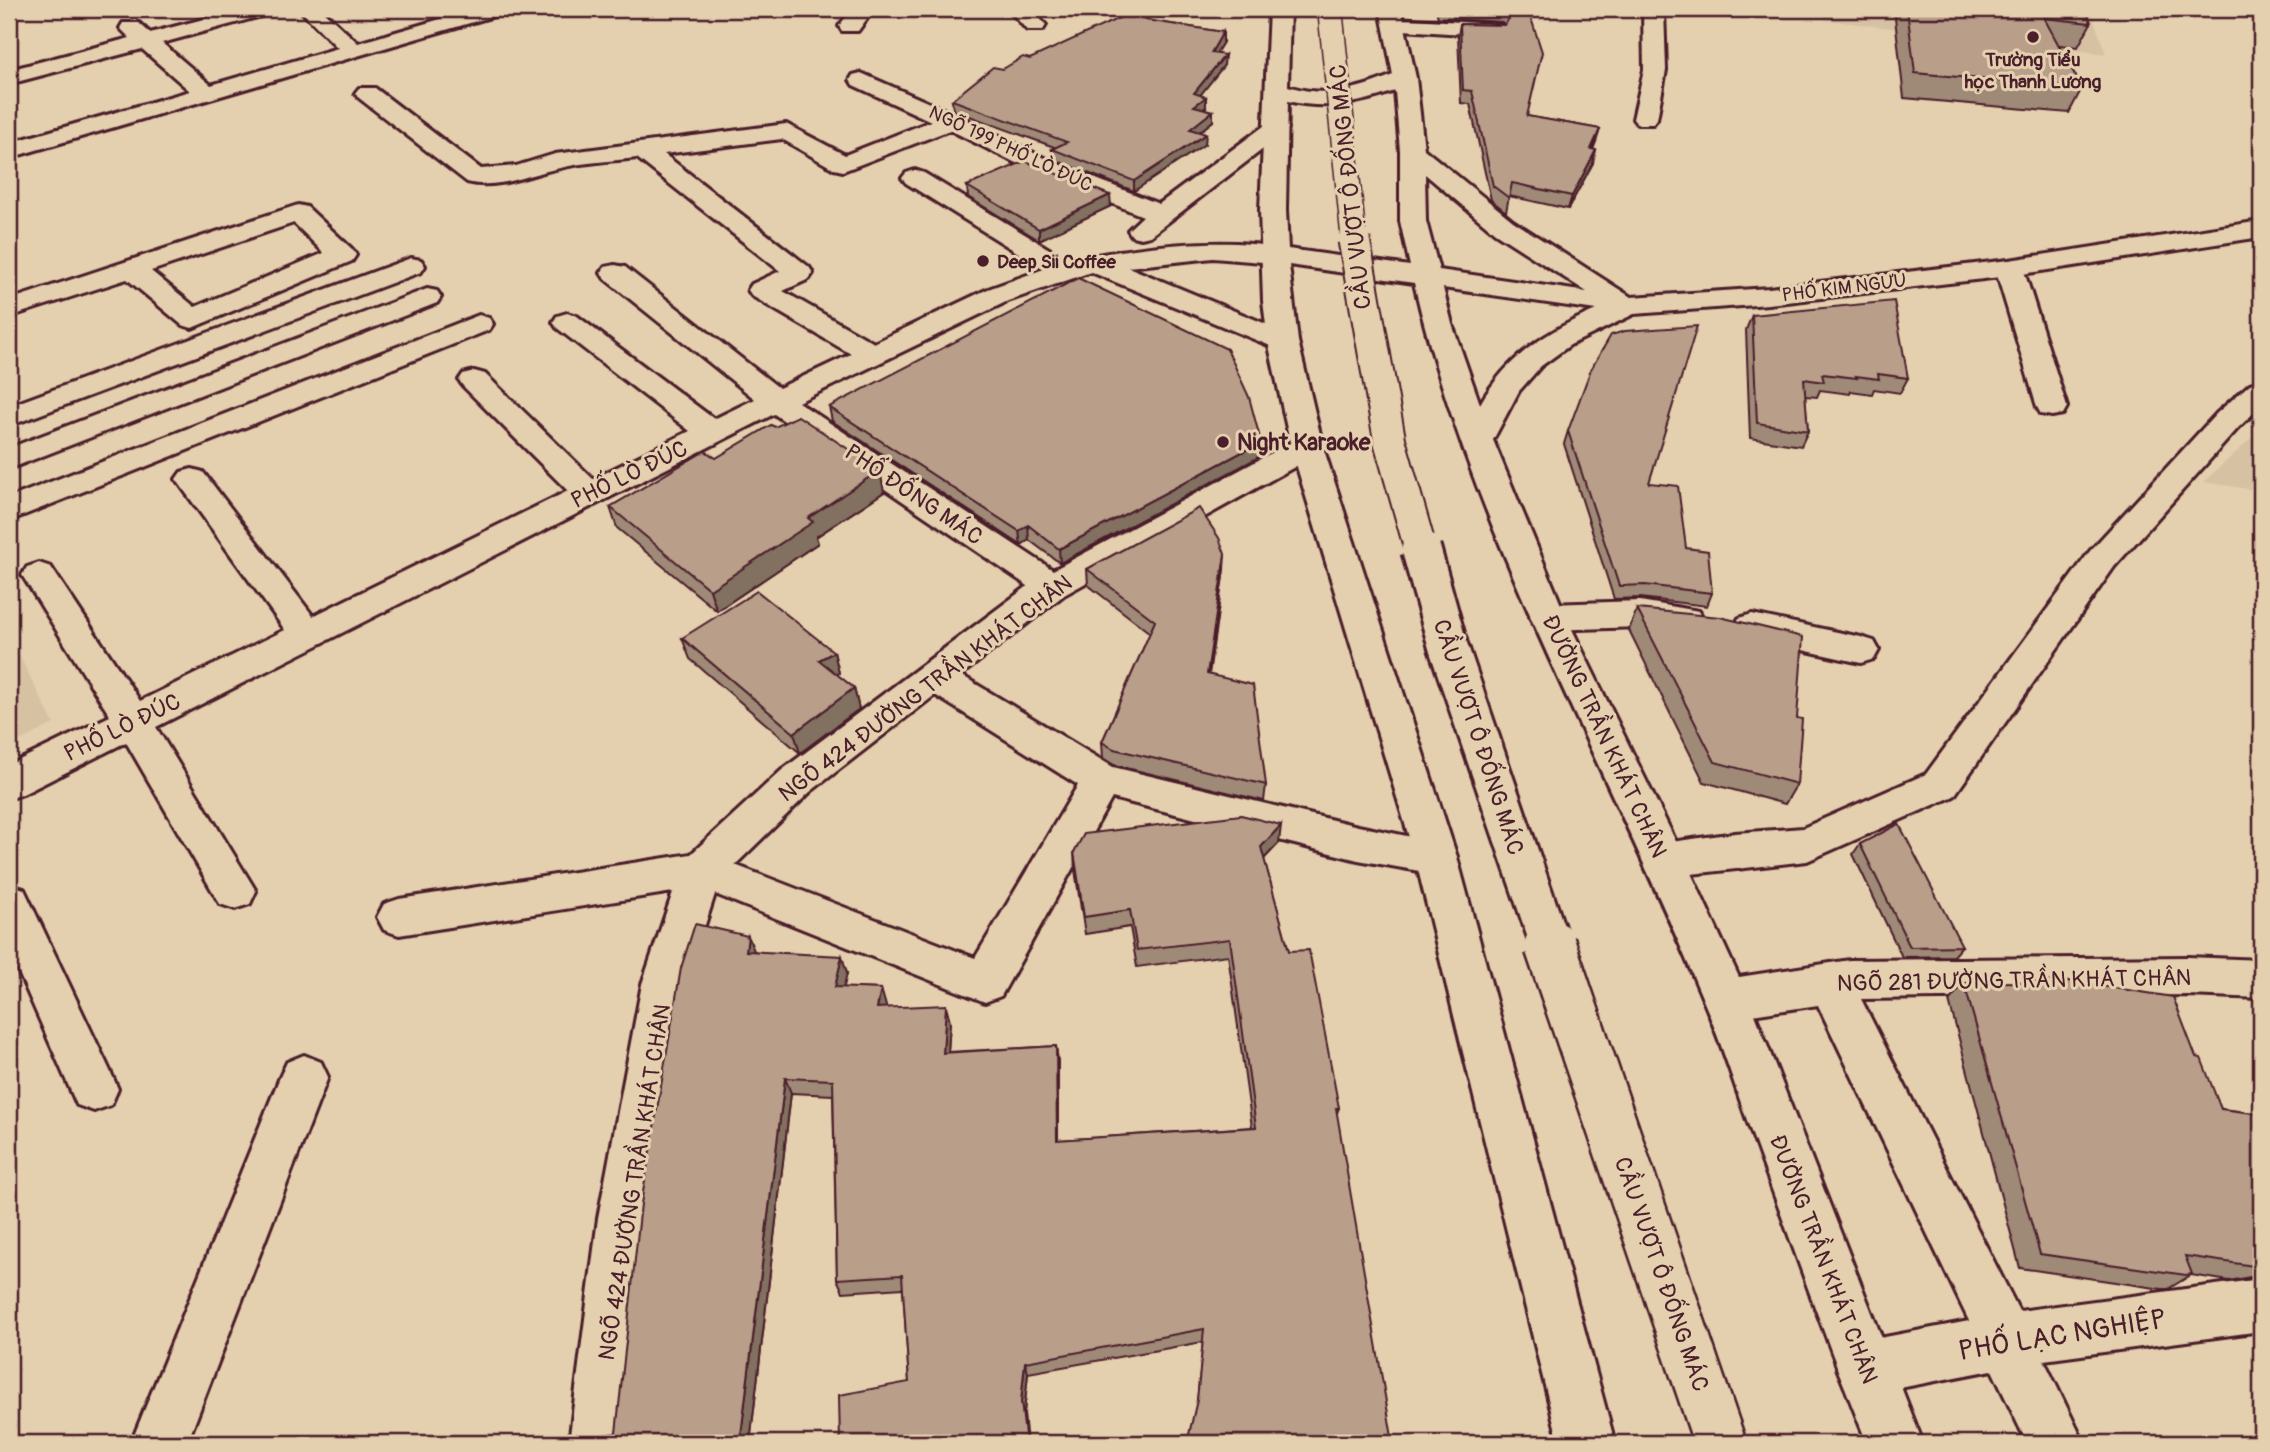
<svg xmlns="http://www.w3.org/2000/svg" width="2270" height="1452" font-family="Pangolin,sans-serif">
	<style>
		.built { fill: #d7c1a3 }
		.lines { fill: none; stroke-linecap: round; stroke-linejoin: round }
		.minor-casing { stroke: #4a1f2b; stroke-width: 6 }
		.major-casing { stroke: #4a1f2b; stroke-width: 6 }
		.minor { fill: #e4d0ae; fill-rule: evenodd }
		.major { fill: #e4d0ae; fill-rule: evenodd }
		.major-bridge-far3-casing { stroke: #4a1f2b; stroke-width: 27; stroke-linecap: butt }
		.major-bridge-far2-casing { stroke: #4a1f2b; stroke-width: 35; stroke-linecap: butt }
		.major-bridge-far1-casing { stroke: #4a1f2b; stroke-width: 44; stroke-linecap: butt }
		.major-bridge-casing { stroke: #4a1f2b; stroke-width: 55; stroke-linecap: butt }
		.major-bridge-far3 { stroke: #e4d0ae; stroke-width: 24 }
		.major-bridge-far2 { stroke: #e4d0ae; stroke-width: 31 }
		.major-bridge-far1 { stroke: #e4d0ae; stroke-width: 38 }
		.major-bridge { stroke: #e4d0ae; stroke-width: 50 }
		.wall { fill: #9f8977; stroke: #4a1f2b; stroke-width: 2 }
		.shaded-wall { fill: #826f61; stroke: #4a1f2b; stroke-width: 2 }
		.building { fill: #b99f8a; stroke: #4a1f2b; stroke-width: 2 }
		.poi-dot { fill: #4a1f2b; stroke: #e4d0ae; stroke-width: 2.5 }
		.labels { text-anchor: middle; stroke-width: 6; stroke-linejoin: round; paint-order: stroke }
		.far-poi-label { font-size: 19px; font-weight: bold; fill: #4a1f2b; stroke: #e4d0ae }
		.far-street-label { font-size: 19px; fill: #4a1f2b; stroke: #e4d0ae }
		.street-label { font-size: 23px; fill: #4a1f2b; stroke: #e4d0ae }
		.poi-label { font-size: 23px; font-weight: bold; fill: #4a1f2b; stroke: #e4d0ae; text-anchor: start }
		.near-street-label { font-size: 28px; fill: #4a1f2b; stroke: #e4d0ae }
	</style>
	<rect width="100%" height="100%" fill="#e4d0ae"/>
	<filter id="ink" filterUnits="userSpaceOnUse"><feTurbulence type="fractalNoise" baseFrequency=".0143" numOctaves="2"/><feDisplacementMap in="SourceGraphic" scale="14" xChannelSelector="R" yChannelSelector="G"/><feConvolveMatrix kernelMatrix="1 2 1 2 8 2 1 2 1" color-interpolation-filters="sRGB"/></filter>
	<g filter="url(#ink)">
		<!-- built -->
		<g class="built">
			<polygon points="1824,9 2090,9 2106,54 1825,20"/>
			<polygon points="2261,430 2261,491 2203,482"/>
			<polygon points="9,635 54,724 9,746"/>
		</g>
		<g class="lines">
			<!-- minor casing -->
			<g class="minor-casing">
				<g id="minor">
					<polygon points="242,9 276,9 272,13 162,43 211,85 338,48 299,9 321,9 358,43 475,9 508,9 504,13 9,158 9,143 190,91 142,49 9,84 9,70 130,38 120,28 123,23 139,23 150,33"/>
					<polygon points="852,9 874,9 858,31 842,31 839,26"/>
					<polygon points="1008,9 1031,9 1046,25 1043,30 1027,30"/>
					<polygon points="1643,9 1664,9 1666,70 1657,119 1653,124 1637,124 1633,119 1644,70"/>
					<polygon points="1395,18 1494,24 1502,25 1505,30 1502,35 1494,36 1387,29 1384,24 1387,19"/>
					<path d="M861 73 959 116 1046 159 1159 204 1268 123 1276 121 1284 123 1288 128 1284 133 1150 236 1141 238 1132 236 1128 230 1143 216 1028 169 950 130 843 171 834 169 782 139 664 154 809 267 813 273 809 279 783 291 874 343 988 289 1044 269 906 183 902 178 906 173 915 170 924 173 1069 261C1127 247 1227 235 1285 249L1289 255 1285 261 1275 263 1213 258 1128 267 1293 335 1298 341 1293 347 1283 350 1273 347 1091 272 1008 301 798 402 1053 570 1296 440 1307 437 1318 440 1323 447 1318 454 1064 595 961 675 1113 767 1358 826 1451 845 1457 857 1451 869 1436 874 1358 860 1112 798 1001 996 985 1002 715 894 686 984 648 1218 625 1443H569L598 1218 642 984 673 892 399 935 384 930 377 917 384 904 399 899 691 854 782 770 1028 586 774 414 156 727 256 891 250 904 235 909 220 904 126 742 23 794 9 799V765L110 716 22 575 27 567 39 563 51 567 140 701 285 630 181 486 176 479 181 472 192 469 203 472 313 616 568 491 463 386 459 380 463 374 474 371 485 374 593 479 690 431 557 328 553 322 557 316 567 313 577 316 714 419 755 399 605 279 601 273 605 267 615 265 625 267 779 388 851 354 752 296 748 290 752 284 780 271 637 158C612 161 585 162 560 168 529 174 499 190 467 182L359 98 355 93 359 88H375L481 169 516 166 555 154 786 124 845 155 931 121 853 85 850 80 853 75ZM935 695 1078 785 975 958 735 865 810 792Z"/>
					<path d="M298 205 307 207 352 249 356 255 352 261 192 328 182 325 127 279 9 317V300ZM294 223 324 253 195 307 151 271Z"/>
					<polygon points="411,258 421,260 425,266 421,272 9,426 9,406"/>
					<polygon points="2009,260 2019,262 2023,268 2067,407 2063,414 2052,416 2041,414 2037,407 1995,268 1999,262"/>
					<polygon points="427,289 437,291 441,297 437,303 9,469 9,448"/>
					<polygon points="479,315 489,318 493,324 489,330 9,521 9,498"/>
					<polygon points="2261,381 2261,406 2239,427 2114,567 1954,796 1807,861 1664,877 1649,872 1643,860 1649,848 1664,843 1735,833 1803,828 1926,774 2090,551 2217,413 2250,384"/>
					<polygon points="1640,601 1699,611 1704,620 1699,629 1686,633 1640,627 1548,630 1535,626 1530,617 1535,608 1548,604"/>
					<polygon points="1752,614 1861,637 1874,641 1879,650 1874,659 1861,663 1739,636 1734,627 1739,618"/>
					<polygon points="9,884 24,889 111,1073 118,1089 111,1105 94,1111 77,1105 9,950"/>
					<polygon points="2188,957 2261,960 2261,998 2188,995 1861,999 2019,1311 2261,1279 2261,1331 2044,1360 2084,1443 2027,1443 1992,1370 1864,1395 1845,1387 1837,1368 1845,1349 1864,1341 1969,1321 1818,1005 1726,1019 1710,1013 1703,999 1710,985 1726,979 1850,960"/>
					<polygon points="304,1055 321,1062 328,1077 187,1443 131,1443 280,1077 287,1062"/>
				</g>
			</g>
			<!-- major casing -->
			<g class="major-casing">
				<path id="major" d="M1269 9H1290L1288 86C1325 98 1358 90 1393 75L1380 9H1401L1416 78 1424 149 1513 221 1631 297 1769 288 2009 260 2261 221V237L2009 276 1769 304 1634 314 1570 345 1541 366 1519 391 1493 440 1566 617 1685 860 1749 999 1923 1443H1867C1825 1339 1788 1232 1749 1126 1734 1083 1720 1039 1702 997 1605 761 1472 533 1414 283L1289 265 1298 341 1323 447 1457 857 1615 1443H1559L1415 857 1291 447 1268 341 1263 301 1260 210ZM1395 91 1400 151V221L1410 266 1288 249 1286 210 1288 101C1325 110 1359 104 1395 91ZM1425 174 1495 233 1587 292 1439 270 1426 221ZM1443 288 1596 310C1547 331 1507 357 1480 404L1452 324Z"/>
			</g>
			<!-- minor -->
			<use href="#minor" class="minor"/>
			<!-- major -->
			<use href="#major" class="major"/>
			<!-- major-bridge-far3 casing -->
			<g class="major-bridge-far3-casing">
				<polyline id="major-bridge-far3" points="1330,9 1354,242"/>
			</g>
			<!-- major-bridge-far2 casing -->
			<g class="major-bridge-far2-casing">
				<polyline id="major-bridge-far2" points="1354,240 1390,442 1421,551"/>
			</g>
			<!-- major-bridge-far1 casing -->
			<g class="major-bridge-far1-casing">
				<polyline id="major-bridge-far1" points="1421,549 1448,646 1551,947"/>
			</g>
			<!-- major-bridge casing -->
			<g class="major-bridge-casing">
				<polyline id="major-bridge" points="1550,945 1720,1443"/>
			</g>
			<!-- major-bridge-far3 -->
			<use href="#major-bridge-far3" class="major-bridge-far3"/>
			<!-- major-bridge-far2 -->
			<use href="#major-bridge-far2" class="major-bridge-far2"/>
			<!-- major-bridge-far1 -->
			<use href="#major-bridge-far1" class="major-bridge-far1"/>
			<!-- major-bridge -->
			<use href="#major-bridge" class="major-bridge"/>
		</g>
		<!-- wall -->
		<g class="wall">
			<polygon points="1436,9 1528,9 1527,116 1600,129 1593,149 1593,163 1568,209 1509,196 1506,212 1491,200 1470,104 1461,103 1458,36 1460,24 1505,25 1502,22 1438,18"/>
			<polygon points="1894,9 2086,9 2091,23 2078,47 2059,45 2082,88 2069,113 1904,98"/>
			<polygon points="1152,21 1223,32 1223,42 1216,53 1224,65 1200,95 1206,107 1204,108 1213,121 1199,132 1205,144 1134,191 1052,159 1052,149 1054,147 953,110 952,100 1003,69 1030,59"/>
			<polygon points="967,186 1111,206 1039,240 968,197"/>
			<polygon points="1752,315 1908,378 1900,393 1874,389 1872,394 1851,391 1850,394 1820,390 1817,397 1805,396 1808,431 1801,446 1750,438 1746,330"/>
			<polygon points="829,407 1259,457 1060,563 1029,540 1021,545 832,421"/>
			<polygon points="1568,431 1649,483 1686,548 1712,593 1707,606 1640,598 1614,599 1564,444"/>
			<polygon points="716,458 884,492 816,537 818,543 717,611 617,528 610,507"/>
			<polygon points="1087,569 1224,569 1209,675 1266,785 1264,801 1114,765 1103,758 1102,742 1150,633 1088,585"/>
			<polygon points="1637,609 1797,718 1797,784 1785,804 1704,782 1629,630"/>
			<polygon points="682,638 834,652 839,673 836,674 854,688 859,709 800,753 690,659"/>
			<polygon points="1279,843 1264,859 1289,951 1339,1108 1337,1113 1197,1402 1203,1342 1028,1373 1024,1413 909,1382 903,1288 843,1292 837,1279 833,1095 791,1093 750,1443 601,1443 616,1433 754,951 847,973 843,988 881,989 885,1007 950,1022 948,1052 1056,1046 1058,1062 1058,1140 1252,1127 1228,955 1137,967 1130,927 1085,934 1075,870 1074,852"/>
			<polygon points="1860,844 1962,946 1953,956 1902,957 1853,854"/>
			<polygon points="1964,983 2196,1057 2221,1109 2261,1114 2261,1275 2229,1281 2191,1275 2168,1289 2162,1289 2020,1268 1949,1001"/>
		</g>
		<!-- shaded-wall -->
		<g class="shaded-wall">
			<polygon points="1223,32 1223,42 1211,62 1211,53"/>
			<polygon points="1225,55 1224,65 1194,103 1194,93"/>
			<polygon points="1206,97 1206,107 1194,116 1194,106"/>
			<polygon points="1213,111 1213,121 1189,140 1190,129"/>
			<polygon points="1600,129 1596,142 1588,162 1591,149"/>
			<polygon points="1206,134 1205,144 1134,191 1134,181"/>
			<polygon points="1596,150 1593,163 1568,209 1572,196"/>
			<polygon points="1110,195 1111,206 1039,240 1039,229"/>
			<polygon points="1261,442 1259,457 1060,563 1059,549"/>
			<polygon points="880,470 884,492 816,537 818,543 717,611 710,590 808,518"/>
			<polygon points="1028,525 1029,540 1021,545 1019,531"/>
			<polygon points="1225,554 1224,569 1206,690 1207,674"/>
			<polygon points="834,652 839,673 825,681 819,660"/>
			<polygon points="9,667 14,678 9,680"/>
			<polygon points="854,688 859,709 800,753 794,733"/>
			<polygon points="1281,825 1279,843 1259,864 1261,847"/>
			<polygon points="748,936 755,953 746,951"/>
			<polygon points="842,956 847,973 840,1004 835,987"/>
			<polygon points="881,989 886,1006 882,1024 877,1008"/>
			<polygon points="946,1005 950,1022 947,1068 943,1053"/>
			<polygon points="1056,1046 1058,1062 1058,1155 1057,1140"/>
			<polygon points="785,1078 791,1093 750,1443 740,1443"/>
			<polygon points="1025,1362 1028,1373 1024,1413 1027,1443 1026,1443 1021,1402"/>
		</g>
		<!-- building -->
		<g class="building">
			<polygon points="1483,9 1528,9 1542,52 1527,116 1600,129 1591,149 1596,150 1572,196 1512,183 1509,198 1493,186 1472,91 1463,90 1460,24 1505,25 1510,16 1505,10"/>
			<polygon points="1907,9 2086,9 2091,23 2044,18 2082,88 1915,73"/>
			<polygon points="1130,13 1152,21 1223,32 1211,53 1225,55 1194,93 1206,97 1194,106 1213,111 1190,129 1206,134 1134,181 1052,149 1067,142 952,100 993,67 1003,69 1023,57 1030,59"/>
			<polygon points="1025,161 1110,195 1039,229 967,186"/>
			<polygon points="1078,278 1227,349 1249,397 1261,442 1059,549 1028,525 1019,531 829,407"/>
			<polygon points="1894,301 1908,378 1878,374 1879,379 1856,376 1857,378 1822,374 1824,382 1804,379 1808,431 1757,423 1752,315"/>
			<polygon points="1697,326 1649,483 1678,486 1686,548 1708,551 1712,593 1645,585 1619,586 1568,431 1591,369 1611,335 1625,331"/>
			<polygon points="798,416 880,470 808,518 813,522 710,590 610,507 705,451 716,458 771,425 775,427"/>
			<polygon points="1199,508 1219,538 1225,554 1207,674 1253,685 1266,785 1114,749 1102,742 1155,621 1087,569"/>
			<polygon points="757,591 834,652 819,660 854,688 794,733 682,638"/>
			<polygon points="1637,609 1720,617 1803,637 1797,718 1802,719 1797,784 1715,762"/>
			<polygon points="1241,815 1281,825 1261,847 1289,951 1309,950 1339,1108 1336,1108 1393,1443 1187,1443 1197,1400 1204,1329 1025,1362 1021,1402 1026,1443 840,1443 839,1395 909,1382 902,1275 837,1279 833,1080 785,1078 740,1443 601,1443 602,1435 616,1433 641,1204 681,968 695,924 748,936 746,951 842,956 835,987 881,989 877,1008 946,1005 943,1053 1056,1046 1057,1140 1256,1127 1230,939 1137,950 1130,910 1084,917 1074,852 1084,834"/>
			<polygon points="1899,824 1962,946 1910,947 1860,844"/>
			<polygon points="2069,981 2173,997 2196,1057 2201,1058 2221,1109 2261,1114 2261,1265 2254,1266 2185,1256 2192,1274 2186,1275 2040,1254 1964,983"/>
		</g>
	</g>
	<!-- markers -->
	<g class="poi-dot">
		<circle cx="2033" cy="37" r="7"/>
		<circle cx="983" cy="261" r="7"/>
		<circle cx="1223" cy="442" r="7"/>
	</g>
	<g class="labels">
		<!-- far-poi labels -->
		<g class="far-poi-label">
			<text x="2033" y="66">Trường Tiểu<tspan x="2033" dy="22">học Thanh Lương</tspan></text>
			<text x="997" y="268" text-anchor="start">Deep Sii Coffee</text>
		</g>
		<!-- far-street labels -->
		<g class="far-street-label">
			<text transform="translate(1011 148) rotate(25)" y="7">NGÕ 199 PHỐ LÒ ĐÚC</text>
			<text transform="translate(1844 287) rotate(-7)" y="7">PHỐ KIM NGƯU</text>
		</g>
		<!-- street labels -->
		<g class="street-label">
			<text transform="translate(1350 187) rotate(-96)" y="8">CẦU VƯỢT Ô ĐỐNG MÁC</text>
			<text transform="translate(629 474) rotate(-26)" y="8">PHỐ LÒ ĐÚC</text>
			<text transform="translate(914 494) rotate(34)" y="8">PHỐ ĐỐNG MÁC</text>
			<text transform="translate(925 688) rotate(-37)" y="8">NGÕ 424 ĐƯỜNG TRẦN KHÁT CHÂN</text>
			<text transform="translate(122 727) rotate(-26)" y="8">PHỐ LÒ ĐÚC</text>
			<text transform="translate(1605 736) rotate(65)" y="8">ĐƯỜNG TRẦN KHÁT CHÂN</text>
			<text transform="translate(1479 737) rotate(72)" y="8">CẦU VƯỢT Ô ĐỐNG MÁC</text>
			<text transform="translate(2014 980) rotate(-1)" y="8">NGÕ 281 ĐƯỜNG TRẦN KHÁT CHÂN</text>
			<text transform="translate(634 1182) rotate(-81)" y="8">NGÕ 424 ĐƯỜNG TRẦN KHÁT CHÂN</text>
			<text transform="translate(1824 1259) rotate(69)" y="8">ĐƯỜNG TRẦN KHÁT CHÂN</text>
			<text transform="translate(1662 1274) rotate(71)" y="8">CẦU VƯỢT Ô ĐỐNG MÁC</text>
		</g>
		<!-- poi labels -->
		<g class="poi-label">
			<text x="1237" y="450">Night Karaoke</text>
		</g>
		<!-- near-street labels -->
		<g class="near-street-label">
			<text transform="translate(2062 1334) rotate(-9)" y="10">PHỐ LẠC NGHIỆP</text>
		</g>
	</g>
	<!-- margin -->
	<rect width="2270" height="1452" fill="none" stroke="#e4d0ae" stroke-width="35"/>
	<rect x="18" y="18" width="2235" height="1417" fill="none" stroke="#4a1f2b" stroke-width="2.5" filter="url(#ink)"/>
</svg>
